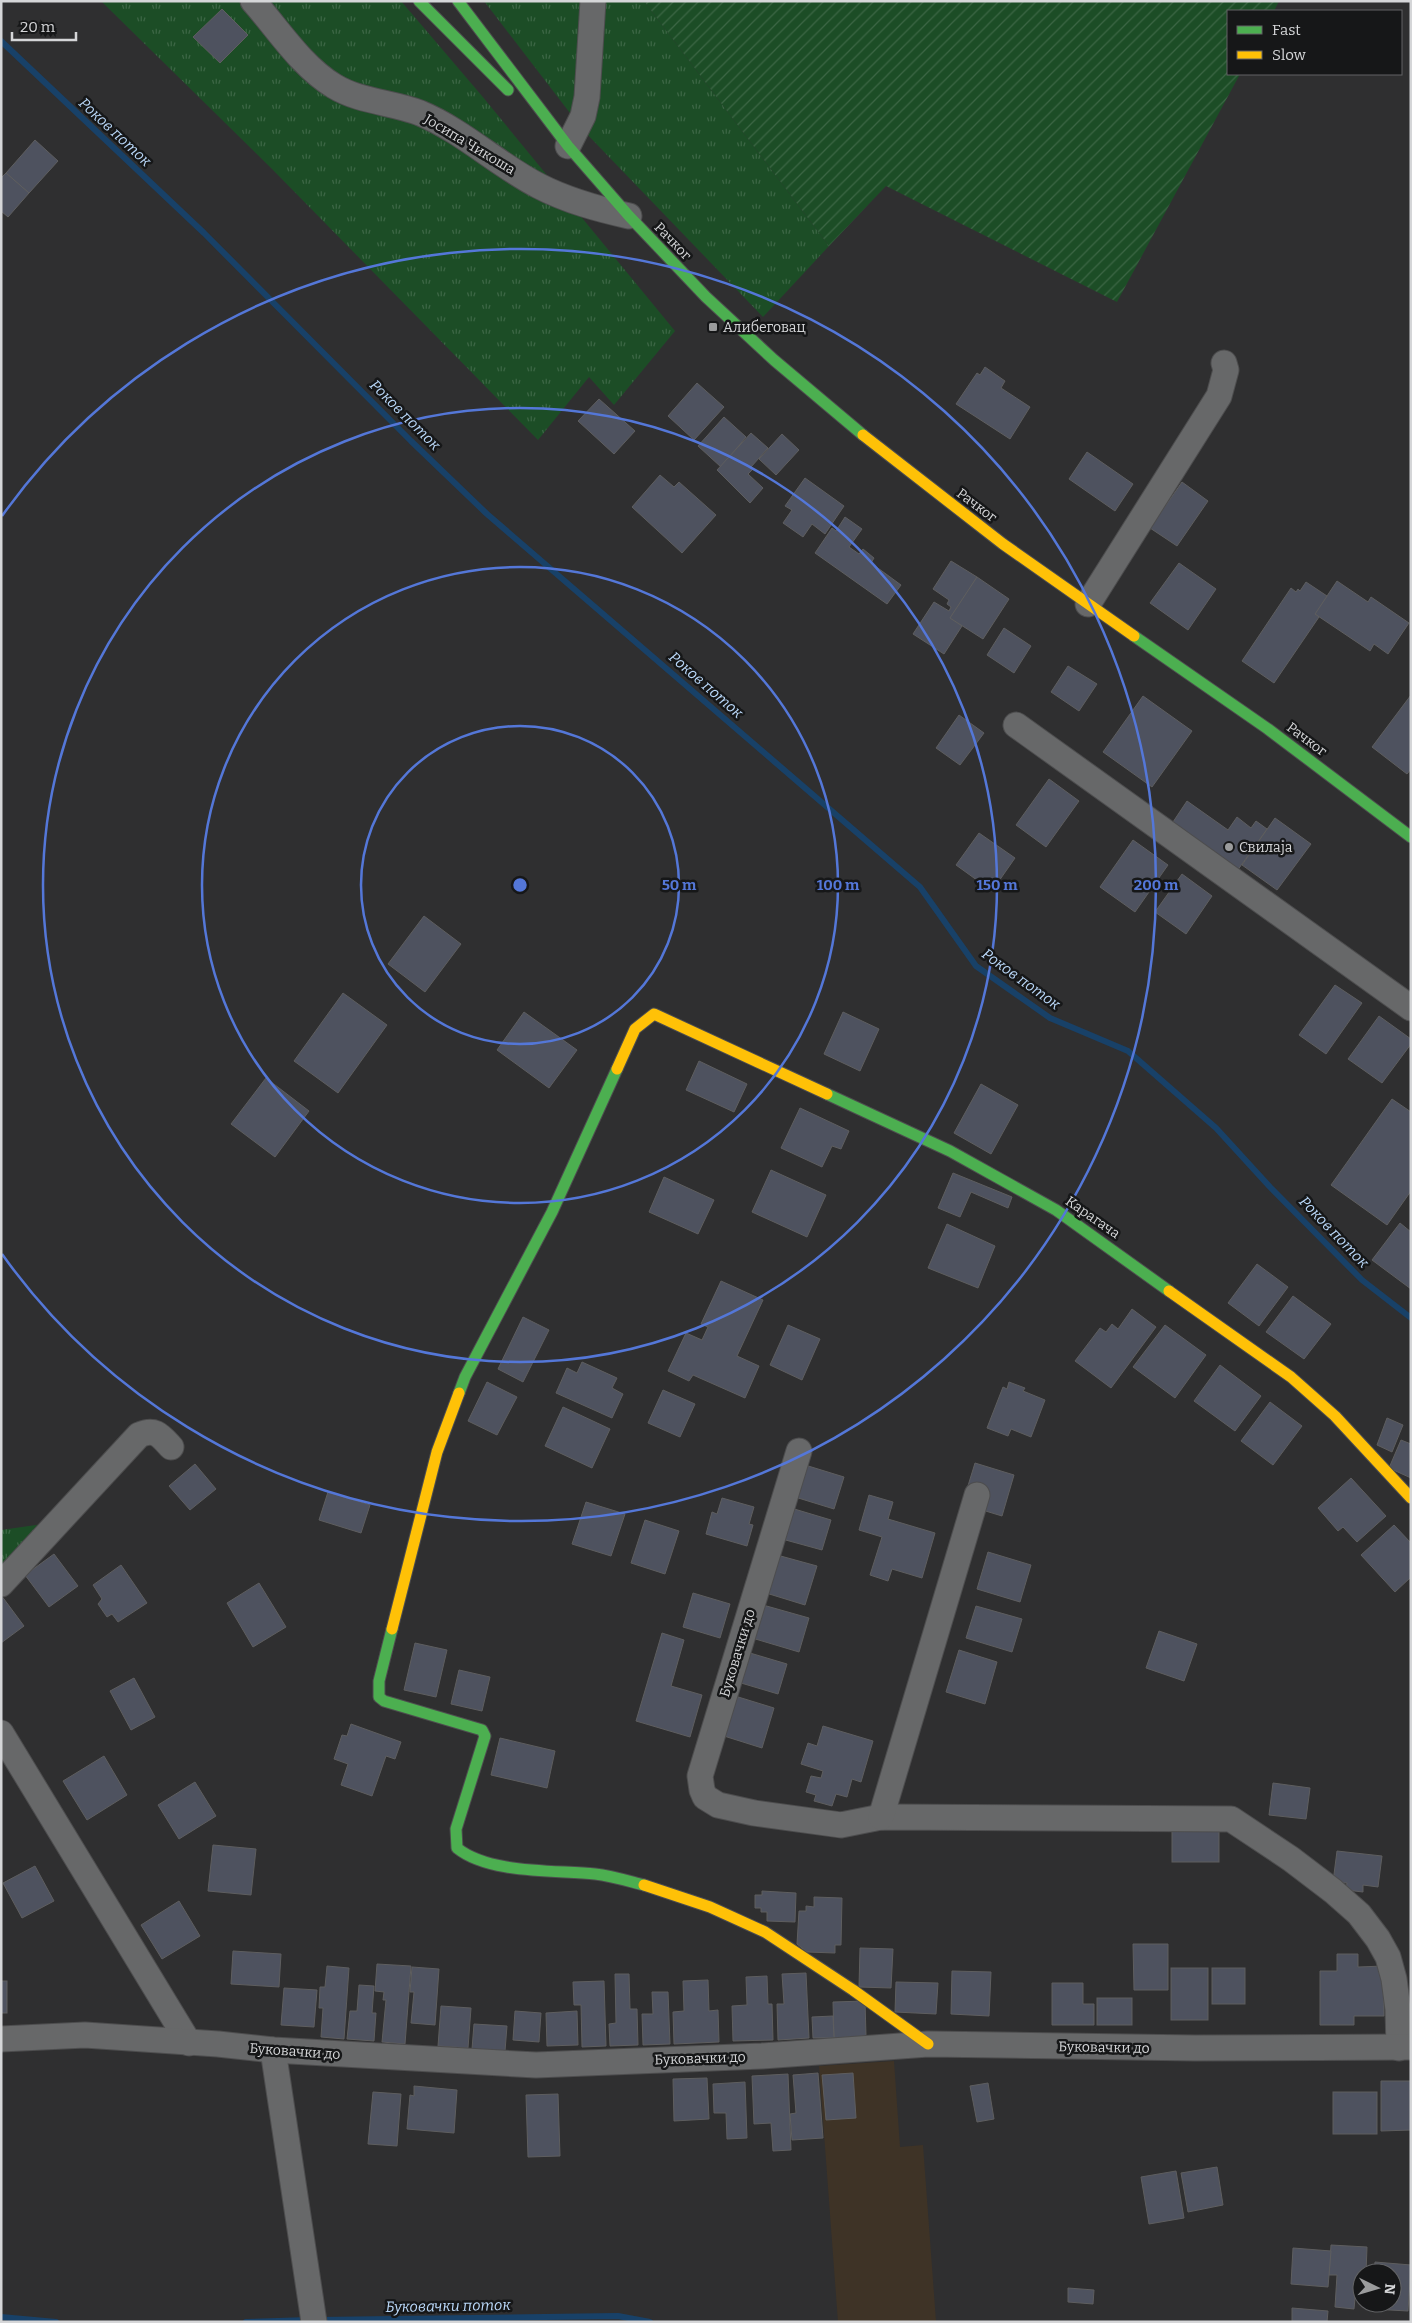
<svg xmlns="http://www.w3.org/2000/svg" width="1412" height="2323" font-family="Bitter,serif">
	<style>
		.commercial { fill: #3e3326 }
		.grass { fill: url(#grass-tufts) }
		.garden { fill: url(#garden-furrows) }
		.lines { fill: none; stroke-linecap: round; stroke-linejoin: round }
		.stream { stroke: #184168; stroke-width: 6 }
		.building { fill: #4e525f; stroke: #5e5e5f }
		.street-casing { stroke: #4d4d4e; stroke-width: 27 }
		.fast-casing { stroke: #4d4d4e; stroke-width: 13 }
		.slow-casing { stroke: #4d4d4e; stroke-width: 13 }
		.street { stroke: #676869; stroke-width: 25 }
		.fast { stroke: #4caf50; stroke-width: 11 }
		.slow { stroke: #ffc107; stroke-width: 11 }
		.ring { fill: none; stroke: #5477d8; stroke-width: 2.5 }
		.poi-dot { fill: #9b9c9d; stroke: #161718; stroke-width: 2 }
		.labels { text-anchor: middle; stroke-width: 5; stroke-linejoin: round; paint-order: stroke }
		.street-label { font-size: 14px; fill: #d5d6d8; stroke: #161718 }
		.poi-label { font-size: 14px; fill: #d5d6d8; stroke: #161718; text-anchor: start }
		.water-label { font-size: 15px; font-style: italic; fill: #bad8f9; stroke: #161718 }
		.centre { fill: #5477d8; stroke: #161718; stroke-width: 2.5 }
		.ring-label { font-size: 15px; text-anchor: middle; font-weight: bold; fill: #5477d8; stroke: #161718; stroke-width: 5; stroke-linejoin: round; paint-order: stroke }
	</style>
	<defs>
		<pattern id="grass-tufts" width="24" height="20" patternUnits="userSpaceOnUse" patternTransform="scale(1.25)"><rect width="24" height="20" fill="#1c4d26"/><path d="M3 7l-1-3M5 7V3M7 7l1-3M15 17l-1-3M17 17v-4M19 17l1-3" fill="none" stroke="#3c6645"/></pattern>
		<pattern id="garden-furrows" width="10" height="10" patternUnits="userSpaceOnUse" patternTransform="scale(1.25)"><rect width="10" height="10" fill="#1c4d26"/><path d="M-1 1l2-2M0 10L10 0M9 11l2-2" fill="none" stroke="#3c6645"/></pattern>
	</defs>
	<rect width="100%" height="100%" fill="#2f2f30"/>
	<!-- commercial -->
	<polygon class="commercial" points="894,2061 900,2147 923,2145 936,2321 838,2322 819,2066"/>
	<!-- grass -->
	<g class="grass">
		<polygon points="101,1 401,1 482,96 675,331 614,405 589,377 538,440 272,169"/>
		<polygon points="484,1 644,1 829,246 763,317 583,130"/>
		<polygon points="43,1524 1,1575 1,1530"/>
	</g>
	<!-- garden -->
	<polygon class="garden" points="644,1 1279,1 1274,11 1228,11 1228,74 1240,74 1117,302 886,186 829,246"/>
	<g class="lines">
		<!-- stream -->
		<g class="stream">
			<polyline points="1,41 204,233 411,441 487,514 920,887 976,966 1050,1018 1128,1051 1216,1128 1270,1187 1362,1280 1411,1318"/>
			<polyline points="1,2317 56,2322"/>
			<polyline points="319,2320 618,2316 650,2322"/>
			<polyline points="246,2322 309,2320"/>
		</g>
	</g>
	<!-- building -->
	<g class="building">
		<polygon points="222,9 248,35 220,63 193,37"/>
		<polygon points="35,140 58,161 29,193 6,173"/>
		<polygon points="6,173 29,193 8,217 1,211 1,178"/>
		<polygon points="985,367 1005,381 1001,388 1030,407 1010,439 956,404 977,373 980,375"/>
		<polygon points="697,383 724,407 694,440 668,416"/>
		<polygon points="599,399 635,431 614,454 578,421"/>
		<polygon points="724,417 746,437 721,467 698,446"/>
		<polygon points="751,433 768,448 751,467 753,469 748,474 763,488 750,503 717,470"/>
		<polygon points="782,434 799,450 776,475 759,459"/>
		<polygon points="1087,452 1133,484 1115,511 1069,479"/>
		<polygon points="660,475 674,487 679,482 716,515 682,553 632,507"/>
		<polygon points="805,478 844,506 825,534 812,524 803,537 783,523 792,510 785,506"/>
		<polygon points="1182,482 1208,501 1177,546 1150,528"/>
		<polygon points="845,517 862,529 849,547 859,554 863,549 874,558 871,563 901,585 887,604 815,553 832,528 836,531"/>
		<polygon points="951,561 977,577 950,618 962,626 944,654 913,634 934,602 949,611 951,607 947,604 949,600 933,589"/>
		<polygon points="1179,563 1216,589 1188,630 1150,603"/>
		<polygon points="977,577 1009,599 983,639 950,618"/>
		<polygon points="1337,581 1368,602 1371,597 1409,623 1388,654 1374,644 1370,651 1315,614"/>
		<polygon points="1306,582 1327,596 1315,614 1319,617 1274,683 1242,661 1291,588 1296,592 1298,589 1300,591"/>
		<polygon points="1004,628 1031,646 1014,673 987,655"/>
		<polygon points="1068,666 1097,684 1079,711 1051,692"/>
		<polygon points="1411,695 1411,769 1407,774 1372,747"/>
		<polygon points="1143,696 1192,731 1152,787 1103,752"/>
		<polygon points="959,715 984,733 960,765 936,748"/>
		<polygon points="1049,779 1079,801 1046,847 1016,825"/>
		<polygon points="1187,801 1228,830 1237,817 1251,828 1256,821 1267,829 1237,871 1171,825"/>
		<polygon points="1275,818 1311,844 1277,890 1242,865"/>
		<polygon points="979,833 1015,858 992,891 956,865"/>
		<polygon points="1133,840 1168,865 1135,912 1100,887"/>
		<polygon points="1182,874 1212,896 1186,934 1155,912"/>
		<polygon points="424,916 461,944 425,992 388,964"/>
		<polygon points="1335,985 1362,1003 1326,1054 1299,1035"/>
		<polygon points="343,993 387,1025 338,1093 294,1061"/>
		<polygon points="524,1012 577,1050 549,1088 497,1050"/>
		<polygon points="843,1012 879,1029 860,1071 824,1054"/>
		<polygon points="1379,1016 1411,1039 1411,1044 1382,1083 1348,1059"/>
		<polygon points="699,1061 747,1084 734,1112 686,1090"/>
		<polygon points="266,1078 309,1111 275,1157 231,1124"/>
		<polygon points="981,1084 1018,1105 991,1154 954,1133"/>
		<polygon points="1392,1099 1411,1112 1411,1191 1387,1225 1331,1185"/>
		<polygon points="800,1108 849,1131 841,1149 832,1146 822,1167 781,1148"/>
		<polygon points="771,1170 826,1195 807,1237 752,1212"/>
		<polygon points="953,1173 1012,1197 1008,1208 971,1192 960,1217 938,1208"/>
		<polygon points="664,1177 714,1200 698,1234 649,1212"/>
		<polygon points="1400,1223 1411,1232 1411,1289 1372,1260"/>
		<polygon points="947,1224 995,1246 978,1288 928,1268"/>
		<polygon points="1257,1264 1288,1287 1259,1326 1228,1303"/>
		<polygon points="721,1281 763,1300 737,1356 759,1366 745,1398 693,1375 689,1381 668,1371 686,1333 702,1340 708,1327 701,1324"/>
		<polygon points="1293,1296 1331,1324 1304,1359 1266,1332"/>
		<polygon points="1132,1309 1156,1327 1111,1388 1075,1361 1100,1328 1106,1332 1112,1324 1118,1329"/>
		<polygon points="523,1317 549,1330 523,1382 498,1369"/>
		<polygon points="788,1325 820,1339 802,1380 770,1365"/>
		<polygon points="1165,1325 1206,1355 1175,1398 1133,1367"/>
		<polygon points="582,1362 617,1378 612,1388 623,1394 612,1418 556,1393 567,1368 577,1373"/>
		<polygon points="1220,1365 1261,1396 1235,1431 1194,1401"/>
		<polygon points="487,1382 517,1397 497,1435 468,1421"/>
		<polygon points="1009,1382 1025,1388 1023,1391 1045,1400 1031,1437 1011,1429 1008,1436 987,1428 1003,1387 1007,1389"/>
		<polygon points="663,1390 695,1404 680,1437 648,1423"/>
		<polygon points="1270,1402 1302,1426 1273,1465 1241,1441"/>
		<polygon points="563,1407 610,1429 592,1468 545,1446"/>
		<polygon points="1387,1418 1403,1425 1392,1452 1377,1445"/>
		<polygon points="1401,1440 1411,1444 1411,1478 1389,1468"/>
		<polygon points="975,1463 1014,1475 1002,1516 979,1509 967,1489"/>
		<polygon points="195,1464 216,1489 190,1510 169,1486"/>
		<polygon points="805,1465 844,1477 834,1509 795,1497"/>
		<polygon points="1351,1478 1386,1516 1357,1542 1343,1527 1338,1531 1318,1508"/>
		<polygon points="328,1492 370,1505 361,1533 319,1520"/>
		<polygon points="869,1495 893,1502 888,1519 935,1533 922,1578 892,1569 888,1581 870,1575 882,1537 859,1530"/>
		<polygon points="722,1498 754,1507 749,1524 753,1525 747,1546 706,1534 712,1512 717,1514"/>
		<polygon points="586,1502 625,1514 611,1556 572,1544"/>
		<polygon points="791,1508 831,1520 822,1550 782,1539"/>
		<polygon points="645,1520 679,1531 665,1574 631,1563"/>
		<polygon points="1394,1525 1411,1543 1411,1577 1395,1592 1361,1555"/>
		<polygon points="988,1552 1031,1565 1020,1602 977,1589"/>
		<polygon points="54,1554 78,1586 49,1607 25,1575"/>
		<polygon points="777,1555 817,1566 805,1605 766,1593"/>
		<polygon points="121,1565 147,1603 118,1622 112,1614 107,1617 98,1604 102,1599 93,1585"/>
		<polygon points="259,1583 286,1627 253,1647 227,1603"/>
		<polygon points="693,1593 730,1604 720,1638 683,1627"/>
		<polygon points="1,1595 24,1626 1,1643"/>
		<polygon points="763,1605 809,1618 799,1652 752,1638"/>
		<polygon points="976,1606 1022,1619 1012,1652 966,1638"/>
		<polygon points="1159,1631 1197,1644 1184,1681 1146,1668"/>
		<polygon points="662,1633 684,1640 671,1686 702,1695 690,1737 636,1721"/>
		<polygon points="415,1643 447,1650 436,1697 404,1690"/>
		<polygon points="959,1650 997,1662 985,1704 946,1692"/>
		<polygon points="750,1653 787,1664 778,1694 741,1683"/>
		<polygon points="459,1670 490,1677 482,1711 451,1704"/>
		<polygon points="134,1678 155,1717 131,1730 110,1691"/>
		<polygon points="735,1696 774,1708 762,1748 724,1736"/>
		<polygon points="351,1724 401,1742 395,1759 386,1756 372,1796 341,1785 348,1764 334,1759 342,1735 347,1736"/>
		<polygon points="823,1726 873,1741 861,1782 852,1779 847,1797 836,1794 832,1806 814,1801 816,1795 806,1792 811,1776 821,1778 823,1771 801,1764 808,1743 817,1746"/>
		<polygon points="500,1738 555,1751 547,1788 491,1775"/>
		<polygon points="104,1756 127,1795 87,1820 63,1781"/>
		<polygon points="195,1782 216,1816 179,1839 158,1805"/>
		<polygon points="1273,1783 1310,1788 1306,1819 1269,1815"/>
		<rect x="1172" y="1827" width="47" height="35"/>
		<polygon points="213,1845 256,1849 251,1895 208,1891"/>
		<polygon points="1337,1851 1382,1856 1378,1887 1363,1885 1363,1892 1346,1890 1347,1883 1333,1882"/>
		<polygon points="35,1866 54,1901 22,1918 3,1883"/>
		<polygon points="762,1891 796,1893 795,1922 767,1921 767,1912 761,1912 761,1908 755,1908 755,1895 762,1895"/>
		<polygon points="814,1897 842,1898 841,1945 835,1945 835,1953 807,1952 797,1944 799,1911 806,1911 806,1906 814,1907"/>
		<polygon points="179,1901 200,1936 162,1959 141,1925"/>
		<polygon points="1133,1944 1168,1944 1168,1990 1134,1990"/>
		<polygon points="860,1948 893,1949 891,1988 859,1987"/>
		<polygon points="233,1951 281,1954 279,1987 231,1984"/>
		<polygon points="1337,1954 1358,1954 1358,1967 1384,1966 1384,2016 1354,2016 1354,2025 1320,2025 1320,1971 1337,1971"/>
		<polygon points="377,1964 411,1966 405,2044 382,2042 386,2000 383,2000 384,1992 375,1991"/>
		<polygon points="327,1966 349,1968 344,2039 321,2037 323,2008 319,2008 320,1987 325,1987"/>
		<polygon points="412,1967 439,1969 435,2025 411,2023 414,1992 410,1992"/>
		<rect x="1171" y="1968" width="37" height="52"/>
		<rect x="1212" y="1968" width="33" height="36"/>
		<polygon points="952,1971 991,1972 989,2016 951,2014"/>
		<polygon points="806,1973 809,2038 778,2040 777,2004 784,2004 782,1974"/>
		<polygon points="615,1974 629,1974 630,2009 637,2009 638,2045 610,2046 609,2024 616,2023"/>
		<polygon points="767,1976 768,2004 772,2004 773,2040 733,2041 732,2006 747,2005 746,1977"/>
		<polygon points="708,1980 709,2011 718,2010 719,2042 674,2044 673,2012 684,2011 683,1981"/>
		<rect x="1" y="1981" width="6" height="32"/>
		<polygon points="604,1981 606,2046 582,2047 581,2005 574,2005 573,1982"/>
		<polygon points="896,1982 938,1983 936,2014 895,2012"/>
		<polygon points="1052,1983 1083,1983 1083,2004 1094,2004 1094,2025 1052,2025"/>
		<polygon points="359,1985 374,1986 372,2013 376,2013 374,2041 347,2039 350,2011 357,2011"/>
		<polygon points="284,1988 317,1990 314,2027 281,2025"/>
		<polygon points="652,1992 668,1992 670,2044 643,2045 642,2014 653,2014"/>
		<rect x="1097" y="1998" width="35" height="27"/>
		<polygon points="865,2001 866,2036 834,2038 833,2002"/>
		<polygon points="441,2006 471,2008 468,2048 438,2046"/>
		<polygon points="515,2011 541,2013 539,2042 513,2040"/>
		<polygon points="577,2011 578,2045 547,2046 546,2013"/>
		<polygon points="833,2016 834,2038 813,2038 812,2017"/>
		<polygon points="474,2024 507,2026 505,2051 472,2049"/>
		<polygon points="818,2073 823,2138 792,2140 790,2114 796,2113 793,2075"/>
		<polygon points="853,2073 856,2118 826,2120 822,2075"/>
		<polygon points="788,2074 791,2150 773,2151 771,2123 754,2124 752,2076"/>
		<polygon points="707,2078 709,2119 674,2121 673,2079"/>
		<polygon points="1381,2081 1411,2081 1411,2130 1381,2131"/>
		<polygon points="745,2082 747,2138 727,2139 726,2113 714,2113 713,2084"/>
		<polygon points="988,2083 994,2119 977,2122 970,2086"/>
		<polygon points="414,2086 457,2090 454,2133 407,2129 410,2095 414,2096"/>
		<polygon points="373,2092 401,2094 397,2146 368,2144"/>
		<rect x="1333" y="2092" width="44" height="42"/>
		<polygon points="558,2094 560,2156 528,2157 526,2095"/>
		<polygon points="1217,2167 1223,2205 1188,2212 1181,2173"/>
		<polygon points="1176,2171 1184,2218 1149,2224 1141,2177"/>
		<polygon points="1331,2245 1367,2247 1366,2273 1362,2273 1362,2277 1360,2277 1359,2287 1356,2287 1354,2309 1335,2307 1337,2275 1329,2275"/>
		<polygon points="1293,2248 1331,2251 1328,2287 1291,2284"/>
		<polygon points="1375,2262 1411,2265 1408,2311 1372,2309 1372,2303 1392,2303 1392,2273 1374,2273"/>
		<polygon points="1068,2288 1094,2290 1093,2304 1068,2302"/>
		<polygon points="1292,2308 1328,2311 1327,2322 1292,2322"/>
	</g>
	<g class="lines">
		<!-- street casing -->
		<g class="street-casing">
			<g id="street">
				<path d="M253 1C278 29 301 66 334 86 360 102 392 102 420 113 463 131 498 165 539 186 568 201 598 209 629 216"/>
				<polyline points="568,146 583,116 587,97 593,1"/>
				<polyline points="1088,604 1219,396 1226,370 1224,363"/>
				<polyline points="1016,725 1411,1008"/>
				<polyline points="799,1451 700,1776 702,1790 705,1797 718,1805 754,1813 841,1825 881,1817 1231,1819 1291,1859 1333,1891 1359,1914 1378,1939 1388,1957 1394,1979 1398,2009 1399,2048"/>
				<path d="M1 1584 139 1435C155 1428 160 1435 171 1447"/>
				<polyline points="1,1733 189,2043"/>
				<polyline points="881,1817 977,1495"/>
				<polyline points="1,2039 85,2035 218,2044 273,2050 536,2065 762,2056 928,2044 1195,2048 1411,2047"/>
				<polyline points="273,2050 314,2322"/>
			</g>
		</g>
		<!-- fast casing -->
		<g class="fast-casing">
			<g id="fast">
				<polyline points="419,1 508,90"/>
				<polyline points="458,1 568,146 629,216 706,297 774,360 863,435"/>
				<polyline points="1134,636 1268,729 1411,837"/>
				<polyline points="827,1094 950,1151 1056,1210 1169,1291"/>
				<polyline points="459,1393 465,1377 552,1212 617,1069"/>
				<path d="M392 1629 379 1681V1697L384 1701 482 1730 485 1736 456 1829 457 1848C489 1874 555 1870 595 1874 612 1876 628 1881 644 1885"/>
			</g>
		</g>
		<!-- slow casing -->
		<g class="slow-casing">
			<g id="slow">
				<polyline points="863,435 1003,544 1134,636"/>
				<polyline points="617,1069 635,1029 654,1014 827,1094"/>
				<polyline points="1169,1291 1291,1377 1335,1416 1411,1498"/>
				<polyline points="392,1629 437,1452 459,1393"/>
				<polyline points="644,1885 710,1907 765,1932 853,1990 928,2044"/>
			</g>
		</g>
		<!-- street -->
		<use href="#street" class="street"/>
		<!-- fast -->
		<use href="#fast" class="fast"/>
		<!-- slow -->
		<use href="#slow" class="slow"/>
	</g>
	<!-- distance rings -->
	<g class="ring">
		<circle cx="520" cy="885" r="159"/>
		<circle cx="520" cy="885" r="318"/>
		<circle cx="520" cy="885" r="477"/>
		<path d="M2 516A636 636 0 1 1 2 1254"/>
	</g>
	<!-- markers -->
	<g class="poi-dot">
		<rect x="708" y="322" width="10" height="10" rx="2.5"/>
		<circle cx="1229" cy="847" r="5"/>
	</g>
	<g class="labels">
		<!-- street labels -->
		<g class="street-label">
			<text transform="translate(470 144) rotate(31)" y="5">Јосипа Чикоша</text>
			<text transform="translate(673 241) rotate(46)" y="5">Рачког</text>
			<text transform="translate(977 505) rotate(37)" y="5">Рачког</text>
			<text transform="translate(1307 739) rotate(37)" y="5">Рачког</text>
			<text transform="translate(1093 1217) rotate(35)" y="5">Карагача</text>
			<text transform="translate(737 1653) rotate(-73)" y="5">Буковачки до</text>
			<text transform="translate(1104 2047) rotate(1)" y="5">Буковачки до</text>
			<text transform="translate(295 2051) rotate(4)" y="5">Буковачки до</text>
			<text transform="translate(700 2058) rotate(-2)" y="5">Буковачки до</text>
		</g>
		<!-- poi labels -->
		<g class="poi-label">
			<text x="723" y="332">Алибеговац</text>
			<text x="1239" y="852">Свилаја</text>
		</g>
		<!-- water labels -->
		<g class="water-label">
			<text transform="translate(115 132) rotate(43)" y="5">Роков поток</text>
			<text transform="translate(405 415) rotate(45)" y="5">Роков поток</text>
			<text transform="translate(706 685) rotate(41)" y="5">Роков поток</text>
			<text transform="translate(1021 979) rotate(36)" y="5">Роков поток</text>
			<text transform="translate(1334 1232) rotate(46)" y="5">Роков поток</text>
			<text transform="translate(448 2306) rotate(-1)" y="5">Буковачки поток</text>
		</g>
	</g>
	<circle cx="520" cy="885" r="8" class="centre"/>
	<g class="ring-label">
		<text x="679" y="890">50 m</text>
		<text x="838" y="890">100 m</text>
		<text x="997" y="890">150 m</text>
		<text x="1156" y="890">200 m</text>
	</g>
	<!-- border -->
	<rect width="1412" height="2323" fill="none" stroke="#d5d6d8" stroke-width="5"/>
	<!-- legend -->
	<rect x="1227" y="10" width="175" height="65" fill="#161718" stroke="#626365"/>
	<rect x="1237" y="26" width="25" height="8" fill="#4caf50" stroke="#626365"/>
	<text x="1272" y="35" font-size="15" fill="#d5d6d8">Fast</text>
	<rect x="1237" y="51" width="25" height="8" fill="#ffc107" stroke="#626365"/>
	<text x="1272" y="60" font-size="15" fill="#d5d6d8">Slow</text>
	<!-- north arrow -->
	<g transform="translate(1377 2288) rotate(95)"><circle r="24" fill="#161718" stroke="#626365"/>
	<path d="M0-4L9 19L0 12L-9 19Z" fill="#9b9c9d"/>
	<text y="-8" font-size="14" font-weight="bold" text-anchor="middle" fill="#d5d6d8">N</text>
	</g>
	<!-- scale -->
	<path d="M12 32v8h64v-8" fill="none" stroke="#d5d6d8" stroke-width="2.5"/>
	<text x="20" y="32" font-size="15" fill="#d5d6d8" stroke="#161718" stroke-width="4" paint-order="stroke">20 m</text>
</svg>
